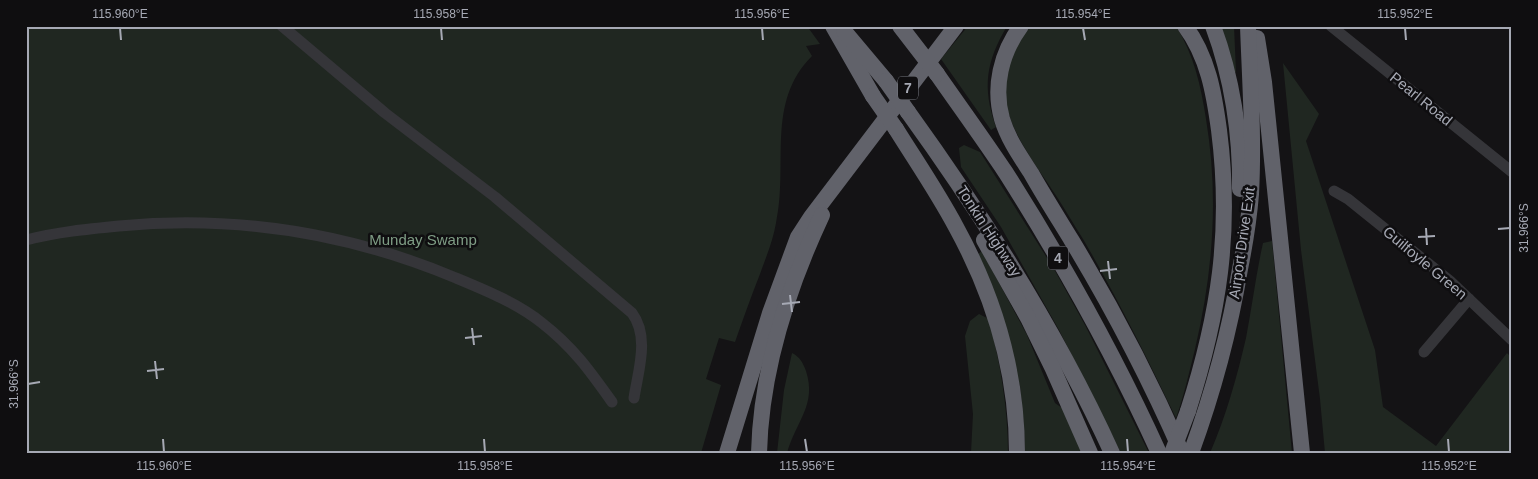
<svg xmlns="http://www.w3.org/2000/svg" width="1538" height="479" font-family="Arial,sans-serif">
	<style>
		.green { fill: #202721 }
		.lines { fill: none; stroke-linecap: round; stroke-linejoin: round }
		.minor { stroke: #353539; stroke-width: 11 }
		.highway { stroke: #61626a; stroke-width: 16 }
		.highway-bridge { stroke: #61626a; stroke-width: 16 }
		.ticks { fill: none; stroke: #a6a9b4; stroke-width: 2 }
		.labels { text-anchor: middle; stroke-width: 5; stroke-linejoin: round; paint-order: stroke }
		.shield { fill: #0f0e10; stroke: #797a83; stroke-width: 1 }
		.shield-label { font-size: 14px; font-weight: bold; fill: #a6a9b4 }
		.street-label { font-size: 15px; fill: #a6a9b4; stroke: #0f0e10 }
		.park-label { font-size: 15px; fill: #7f9d85; stroke: #0f0e10 }
		.neatline { fill: none; stroke: #a6a9b4; stroke-width: 2 }
		.ticks-label { font-size: 12px; text-anchor: middle; fill: #a6a9b4 }
	</style>
	<rect width="100%" height="100%" fill="#141315"/>
	<!-- green -->
	<g class="green">
		<path d="M26 26H807L820 44 806 46 812 56C765 103 789 165 776 223 773 241 766 257 760 274 751 297 743 319 735 342L719 338 706 379 721 385 701 453H26Z"/>
		<path d="M968 26H1007C986 62 982 87 996 127L991 130 941 59Z"/>
		<path d="M1029 26H1176C1194 55 1201 86 1206 119 1219 197 1213 272 1195 349 1189 373 1184 396 1176 418 1147 358 1117 297 1083 239 1074 225 1066 211 1057 197 1040 171 1012 135 1006 104 1001 78 1013 46 1029 26Z"/>
		<polygon points="1219,26 1234,26 1236,72 1233,72"/>
		<polygon points="1283,63 1319,114 1306,141 1375,350 1383,407 1436,446 1507,353 1512,358 1512,453 1325,453 1320,399 1301,250"/>
		<polygon points="964,145 980,152 1054,269 1085,325 1149,453 1121,453 1059,330 1001,227 961,167 959,148"/>
		<path d="M1272 241 1292 453H1210C1226 416 1237 377 1246 338 1252 307 1256 274 1263 243Z"/>
		<polygon points="982,251 1027,335 1055,403 1062,408 1082,453 1025,453 1024,426 1020,386 977,255"/>
		<path d="M979 314 989 319C1000 363 1008 407 1008 453H971L973 414 965 336 970 321Z"/>
		<path d="M792 353C800 357 803 363 806 371 817 405 796 421 787 453H777L784 390Z"/>
	</g>
	<g class="lines">
		<!-- minor -->
		<g class="minor">
			<path d="M282 26 385 113 495 197 632 313C650 337 638 371 634 398"/>
			<polyline points="1331,26 1512,172"/>
			<polyline points="1334,191 1348,199 1450,281 1512,340"/>
			<path d="M26 240C57 232 88 229 119 226 235 215 349 233 456 278 485 290 517 303 542 323 573 347 590 371 612 402"/>
			<polyline points="1424,352 1469,299"/>
		</g>
		<!-- highway -->
		<g class="highway">
			<polyline points="833,26 873,96"/>
			<path d="M1021 26C1001 53 993 87 1002 119 1008 139 1020 156 1031 173 1044 196 1058 218 1072 241 1113 309 1150 380 1182 453"/>
			<path d="M1185 26C1208 57 1214 93 1219 130 1232 232 1219 314 1188 411"/>
			<path d="M1213 26C1232 77 1241 135 1240 189"/>
			<polyline points="844,31 886,81"/>
			<polyline points="1257,38 1264,82 1302,453"/>
			<path d="M937 74C960 107 984 140 1006 173 1063 263 1115 356 1159 453"/>
			<path d="M908 112C986 220 1057 332 1112 453"/>
			<path d="M896 129C916 161 938 193 956 227 995 298 1017 371 1017 453"/>
			<polyline points="984,240 1028,318 1053,369 1090,453"/>
			<polyline points="727,453 770,313 798,237 811,217 956,26"/>
			<path d="M759 453C761 370 787 290 822 215"/>
			<path d="M1191 453C1214 390 1229 335 1240 269 1245 244 1249 219 1251 194 1254 138 1250 82 1248 26"/>
		</g>
		<!-- highway-bridge -->
		<g class="highway-bridge">
			<polyline points="900,26 937,74"/>
			<polyline points="886,81 908,112"/>
			<polyline points="873,96 896,129"/>
			<polyline points="1172,453 1188,411"/>
		</g>
	</g>
	<!-- ticks -->
	<path class="ticks" d="M120 28 121 40M441 28 442 40M762 28 763 40M1083 28 1085 40M1405 28 1406 40M1426 228 1427 245M1498 229 1510 228M1418 237 1435 236M1108 261 1110 279M1100 271 1117 269M790 295 792 312M782 304 800 302M472 328 474 345M465 338 482 336M155 361 157 379M147 371 164 369M28 384 40 382M163 439 164 452M484 439 485 452M805 439 807 452M1127 439 1128 452M1448 439 1449 452"/>
	<g class="labels">
		<!-- shield labels -->
		<g class="shield">
			<rect x="898" y="76.5" width="20" height="23" rx="4"/>
			<rect x="1048" y="246.5" width="20" height="23" rx="4"/>
		</g>
		<g class="shield-label">
			<text x="908" y="93">7</text>
			<text x="1058" y="263">4</text>
		</g>
		<!-- street labels -->
		<g class="street-label">
			<text transform="translate(1421 99) rotate(39)" y="5">Pearl Road</text>
			<text transform="translate(989 231) rotate(57)" y="5">Tonkin Highway</text>
			<text transform="translate(1242 243) rotate(-82)" y="5">Airport Drive Exit</text>
			<text transform="translate(1425 263) rotate(40)" y="5">Guilfoyle Green</text>
		</g>
		<!-- park labels -->
		<g class="park-label">
			<text x="423" y="245">Munday Swamp</text>
		</g>
	</g>
	<!-- border -->
	<rect width="1538" height="479" fill="none" stroke="#0f0e10" stroke-width="55"/>
	<rect x="28" y="28" width="1482" height="424" class="neatline"/>
	<g class="ticks-label">
		<text x="120" y="18">115.960°E</text>
		<text x="441" y="18">115.958°E</text>
		<text x="762" y="18">115.956°E</text>
		<text x="1083" y="18">115.954°E</text>
		<text x="1405" y="18">115.952°E</text>
		<text transform="translate(1524 228) rotate(-90)" y="4">31.966°S</text>
		<text transform="translate(14 384) rotate(-90)" y="4">31.966°S</text>
		<text x="164" y="470">115.960°E</text>
		<text x="485" y="470">115.958°E</text>
		<text x="807" y="470">115.956°E</text>
		<text x="1128" y="470">115.954°E</text>
		<text x="1449" y="470">115.952°E</text>
	</g>
</svg>
